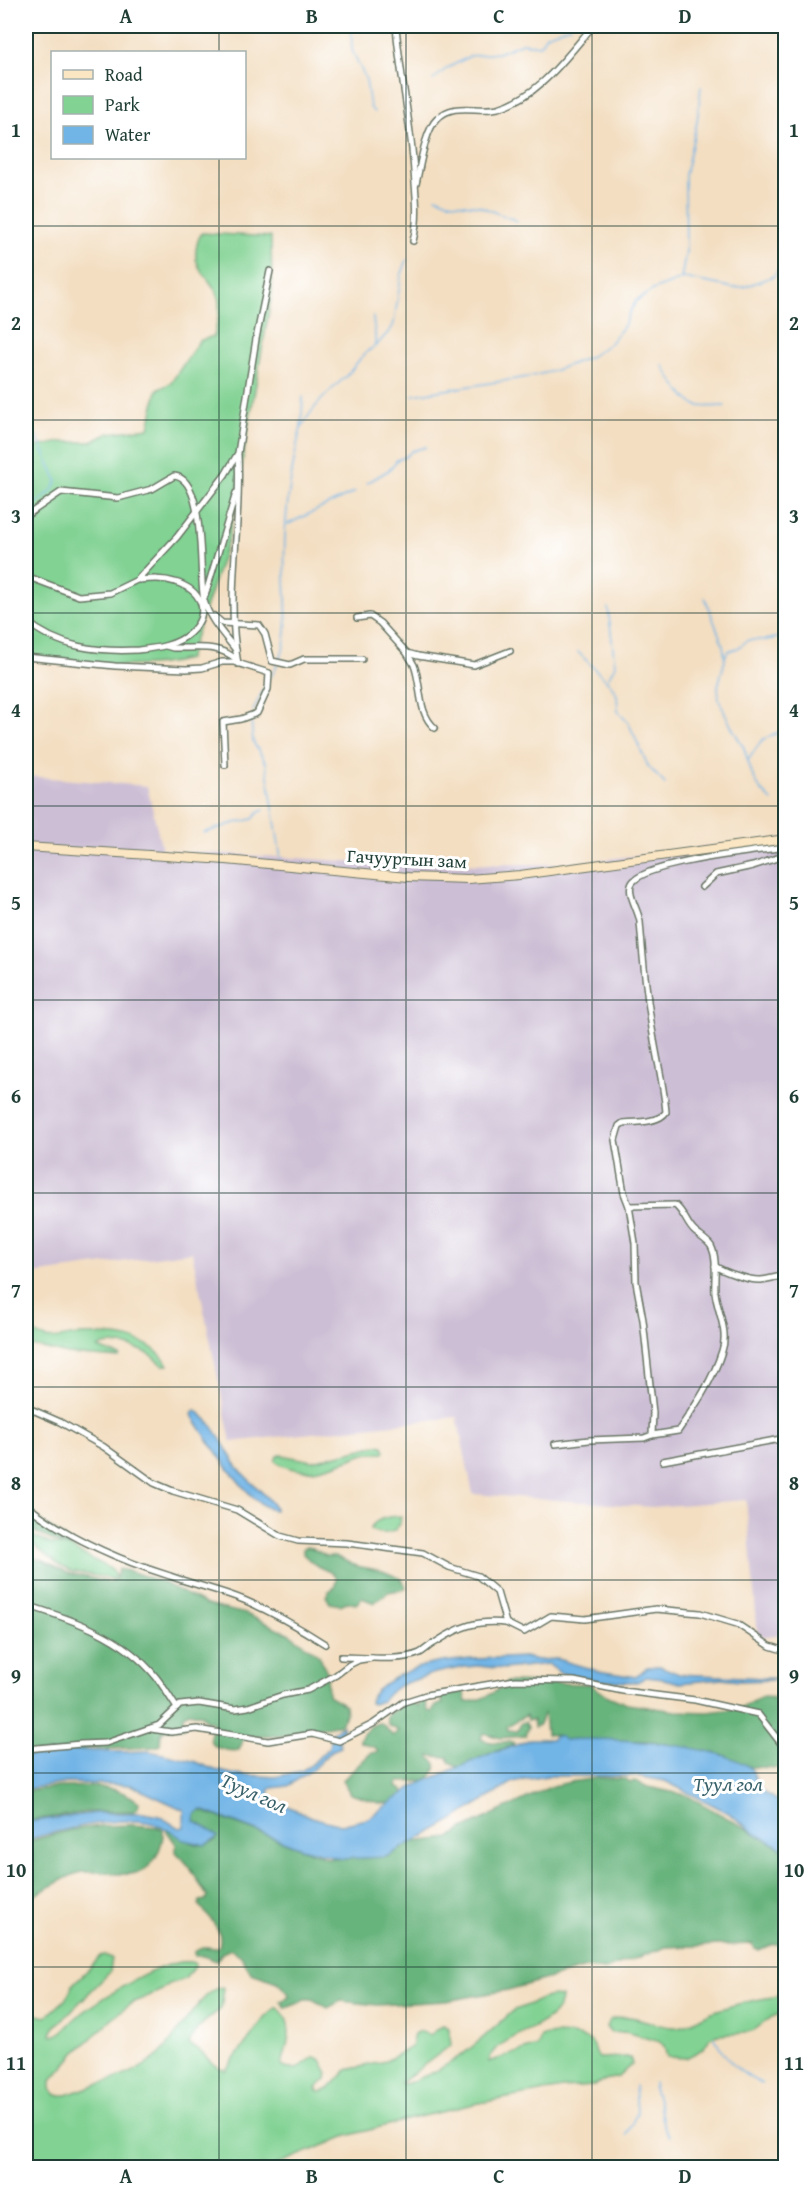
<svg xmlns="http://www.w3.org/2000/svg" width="811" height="2193" font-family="'Gentium Book Plus',serif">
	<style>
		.industrial { fill: #ccbed4 }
		.green { fill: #81d293; stroke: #508864; stroke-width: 1.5 }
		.forest { fill: #68b47d; stroke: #447858; stroke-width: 1.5 }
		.water { fill: #71b4e6; stroke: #48788d; stroke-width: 1.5 }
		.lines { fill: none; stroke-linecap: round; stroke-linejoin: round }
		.stream { stroke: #71b4e6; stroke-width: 1.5 }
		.street-casing { stroke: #697565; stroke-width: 8 }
		.secondary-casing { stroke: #697565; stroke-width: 10 }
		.street { stroke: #fff; stroke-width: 5 }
		.secondary { stroke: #fbe6c4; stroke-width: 8 }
		.grid { fill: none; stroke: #1f3d34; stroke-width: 1.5; stroke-opacity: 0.55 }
		.labels { text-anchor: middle; stroke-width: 6; stroke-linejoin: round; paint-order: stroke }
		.street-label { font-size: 18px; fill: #1f3d34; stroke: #fff }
		.water-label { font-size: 20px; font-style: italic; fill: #386169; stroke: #fff }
		.neatline { fill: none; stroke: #1f3d34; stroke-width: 2 }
		.grid-label { font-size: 20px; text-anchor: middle; font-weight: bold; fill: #1f3d34 }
	</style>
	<rect width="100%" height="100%" fill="#fff"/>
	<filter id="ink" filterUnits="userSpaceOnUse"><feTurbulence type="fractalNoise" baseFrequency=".0167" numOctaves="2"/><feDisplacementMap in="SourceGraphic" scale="12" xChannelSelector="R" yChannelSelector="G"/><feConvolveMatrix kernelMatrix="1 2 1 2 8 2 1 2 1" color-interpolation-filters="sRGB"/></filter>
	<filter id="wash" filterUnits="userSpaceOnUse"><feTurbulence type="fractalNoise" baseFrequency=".008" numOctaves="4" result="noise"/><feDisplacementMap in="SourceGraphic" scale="24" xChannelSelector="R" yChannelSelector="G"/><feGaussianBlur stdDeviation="1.35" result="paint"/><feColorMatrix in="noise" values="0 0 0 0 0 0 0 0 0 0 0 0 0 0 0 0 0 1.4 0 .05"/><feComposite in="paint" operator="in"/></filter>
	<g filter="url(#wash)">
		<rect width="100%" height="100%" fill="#f3dec1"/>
		<!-- industrial -->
		<polygon class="industrial" points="26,776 147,786 162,850 411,865 566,864 785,838 785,1634 758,1637 746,1500 652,1507 473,1494 457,1417 231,1442 192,1252 26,1275"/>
		<!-- green -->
		<g class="green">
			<path d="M202 233 271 237 272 293 229 537 188 659C136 673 78 662 26 655V449L61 442H91L109 433 149 428 157 390 171 383 199 341 214 336C217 324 222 306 217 294 211 278 193 269 196 250 197 242 198 238 202 233Z"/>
			<path d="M26 1322 31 1324V1330C47 1345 61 1336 79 1335 111 1334 151 1335 168 1365H163C158 1361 153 1356 147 1353 135 1347 108 1340 98 1348L120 1356 119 1358 68 1354 26 1345Z"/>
			<path d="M378 1445 383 1446 385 1451 384 1453C378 1454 371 1452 365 1454 336 1464 304 1481 275 1461L277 1456 281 1455 313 1461Z"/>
			<path d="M396 1516 401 1517C400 1534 384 1536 370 1530 373 1520 386 1517 396 1516Z"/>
			<polygon points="34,1537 51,1544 69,1547 113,1570 115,1575 113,1579 70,1571 59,1565 31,1543 30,1540"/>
			<path d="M104 1955 112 1958 110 1972 54 2028 51 2034 52 2036C63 2035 68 2024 77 2017 98 2001 168 1954 194 1963L195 1965 185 1979 169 1984 162 1990 128 2005 75 2053 51 2081V2089L56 2095H67C98 2082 134 2078 160 2054 177 2038 199 1992 222 1987L224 1989 221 2009C209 2018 193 2029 189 2044 191 2046 194 2048 197 2049 209 2057 210 2066 226 2070L265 2017 277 2007C296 2022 288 2044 282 2064L283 2067C302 2074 300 2063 315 2057L321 2060 328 2073 326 2079 316 2088 318 2091 322 2092 329 2089 347 2070 386 2061 411 2047 414 2034 419 2031 430 2035 443 2025 449 2028 451 2045 400 2083C406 2085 411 2082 417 2079 455 2066 484 2037 514 2010 532 2006 543 1993 561 1997 561 2030 491 2034 489 2062 506 2056 521 2051 538 2046L541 2037C552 2032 580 2034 590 2041 597 2046 594 2053 599 2058L626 2057 630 2058 632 2064 618 2077 605 2080 594 2086 562 2088 474 2104 414 2118 347 2136 270 2167H26V2012L46 2017 65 2000 74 1983 93 1965 100 1956Z"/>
			<path d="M785 1992V2012L772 2017 754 2030 744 2033 718 2035 710 2038 703 2049 686 2058 667 2057 664 2046 660 2042 625 2032 611 2033 606 2027 609 2020C636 2011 647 2025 672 2027 687 2029 701 2015 715 2011 735 2004 758 1999 779 1996Z"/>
		</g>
		<!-- forest -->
		<g class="forest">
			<path d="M26 1516C40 1522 64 1533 71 1546L60 1544 26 1528Z"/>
			<path d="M306 1547 312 1548 326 1556H335L356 1566 383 1571 402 1579 406 1587 405 1589 388 1592 374 1603 362 1598 356 1604 347 1602 340 1605 330 1603 326 1596 329 1591 335 1587 336 1578C331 1570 326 1571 319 1567 313 1564 307 1558 303 1554V1549Z"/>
			<path d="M26 1557 42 1560 67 1573 109 1582 115 1580 119 1569 133 1572 164 1583 207 1605 246 1614 290 1634 319 1655 327 1672 328 1695 345 1705 346 1714 339 1725C328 1725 318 1729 307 1732 288 1737 264 1737 245 1736L239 1750C231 1752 210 1749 210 1738 210 1733 213 1729 213 1724L211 1721 205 1720 202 1715 190 1712 183 1715 184 1728 164 1730 161 1734 160 1745 155 1747 105 1749 89 1748 26 1755Z"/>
			<path d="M507 1682 590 1684 606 1695 627 1704 676 1711 708 1712 742 1708 761 1697 781 1698 784 1697 785 1768 750 1767 726 1756 652 1741 564 1740 560 1736 546 1734 544 1713C539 1718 543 1725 534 1727L533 1720H527L526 1715 507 1726 508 1730 518 1731 521 1723 525 1722 528 1727 525 1736 500 1738 483 1733 481 1739C488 1743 502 1743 510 1741L514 1743 512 1746 494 1752 459 1768 450 1763 448 1757 430 1756V1758L436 1763C435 1786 413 1781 398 1782L397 1787 403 1790 404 1793 391 1803H379L350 1794 343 1780 371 1753 378 1752 376 1748 360 1742V1739C364 1731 372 1723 381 1723L393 1736 399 1731 388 1725 386 1716 403 1704 411 1702 418 1706 421 1701H425L428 1711 432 1712 436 1706 443 1703 440 1694 452 1695V1691L463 1689 466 1702C481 1701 497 1692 507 1682Z"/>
			<path d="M597 1778 626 1779 630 1782 635 1781 648 1787 686 1795 785 1850V1943L770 1945 759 1950 754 1949 752 1944 666 1947 605 1970 586 1968 508 1990 446 2001 377 2005 341 2001 328 2008 312 1999H304L299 2003 286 2008 281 2001 289 1997V1994L277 1982 251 1973 241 1956 231 1949 222 1953 217 1961 203 1956H195V1952C200 1944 209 1948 218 1948 227 1931 207 1917 199 1905L200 1901 206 1900 207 1896 189 1866 176 1852V1844L166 1830 168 1829C179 1835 193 1848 206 1844 210 1843 213 1841 216 1840L210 1830 194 1821 193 1817 199 1810 327 1858 386 1857 413 1842 450 1838 463 1829 550 1787 570 1782Z"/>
			<path d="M60 1787C86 1786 117 1784 139 1802L138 1807 134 1811 88 1812 26 1821V1791Z"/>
			<path d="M131 1825 157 1827 163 1830C164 1839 160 1849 156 1857 139 1889 102 1865 75 1874 61 1879 41 1893 26 1900V1842L70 1830 102 1826Z"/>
		</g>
		<!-- water -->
		<g class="water">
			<path d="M195 1410C217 1423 225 1452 240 1470 251 1484 266 1493 275 1508V1510C251 1509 206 1437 193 1417L192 1413Z"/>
			<path d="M524 1657 538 1660 557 1659 598 1671 636 1677 647 1667 660 1666 679 1674 785 1679V1680L739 1681 722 1679 680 1683 663 1679 646 1677 637 1682 599 1681 560 1673 548 1664 504 1669 478 1666 465 1667 435 1673 403 1684 392 1690 382 1701 373 1704 370 1703C371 1695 374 1693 380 1688 419 1655 476 1660 524 1657Z"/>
			<path d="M342 1725 343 1730 339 1739 341 1747 331 1751 313 1769 288 1786 272 1788 269 1791 271 1798 311 1817 341 1825 367 1819 414 1786 494 1752 504 1750 531 1739H552L555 1736H560L564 1740C603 1736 718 1744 749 1767 756 1772 754 1781 759 1787 766 1795 776 1800 785 1805V1850L755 1833 727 1812 665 1781 636 1776H547L513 1782 456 1818 386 1857 342 1859 301 1848 202 1810 195 1814 194 1821 210 1830 218 1837 205 1845 184 1840 168 1829 166 1830C138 1808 57 1831 26 1840V1822L96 1813H143L159 1816 179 1828 184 1827V1810L130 1785 67 1783 26 1789V1756L79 1750 115 1752 149 1751 193 1761 215 1770 232 1774 275 1777 301 1771 311 1765 329 1747 331 1735Z"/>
		</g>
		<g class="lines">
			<!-- stream -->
			<g class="stream">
				<polyline points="351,26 352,50 366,80 370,107 374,112"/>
				<polyline points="433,80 446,69 470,56 498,53 522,43 540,45 546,35 570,26"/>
				<polyline points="436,197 448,202 479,206 517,221"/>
				<polyline points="681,279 686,251 685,175 697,122 701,87"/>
				<polyline points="376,346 392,328 394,323 401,276 407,260"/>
				<path d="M663 365C668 375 686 402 696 405 705 408 716 406 725 406"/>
				<path d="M26 382 31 395 27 408 30 423 57 480C55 493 36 503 26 510"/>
				<polyline points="413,395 528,377 553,371 590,357 610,343 624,326 629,313 636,301 653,290 684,278 734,288 744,287 774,276 779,269 786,267"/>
				<polyline points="301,429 303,397"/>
				<polyline points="367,483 389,470 397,460 405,457 412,451 426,447"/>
				<polyline points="288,524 355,492"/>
				<polyline points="705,598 723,645 725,660 718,686 719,700 731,726 744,748 752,774 760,789 772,801"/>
				<polyline points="578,652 611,685 617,695 618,711 629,724 648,766 665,784"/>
				<polyline points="725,657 728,651 738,648 748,640 766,640 786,636"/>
				<path d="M279 661C290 638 286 604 285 579 283 538 287 496 295 455 297 447 298 436 301 429 310 409 327 393 342 380 354 370 360 354 374 347 378 338 373 327 373 317"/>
				<polyline points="271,677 277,665"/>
				<polyline points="608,679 615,665 608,608"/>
				<polyline points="253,711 265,686"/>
				<polyline points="251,719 253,742 266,763 281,859"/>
				<polyline points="748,760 762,740 786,729"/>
				<polyline points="204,833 231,824 253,819 259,812 264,810"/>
				<path d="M715 2038C726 2061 739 2073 762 2084"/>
				<path d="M653 2083C653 2089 655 2091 657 2097 663 2113 659 2122 670 2136"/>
				<polyline points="627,2135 637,2112 635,2086"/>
			</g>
		</g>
	</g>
	<g filter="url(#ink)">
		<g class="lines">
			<!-- street casing -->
			<g class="street-casing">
				<g id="street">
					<path d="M396 26C400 75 411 123 414 172 416 195 419 219 413 241"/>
					<path d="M416 184C420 167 425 130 437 119 454 101 477 113 498 108 539 97 567 56 593 26"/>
					<path d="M238 455C242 525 225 594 238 664"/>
					<polyline points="26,482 26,494"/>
					<path d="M26 516 61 492 118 498 152 489 174 476C207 478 198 576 204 600 208 618 225 636 236 650"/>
					<polyline points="26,576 79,596 110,593 137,580 177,537 225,475 238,453 256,339 270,271"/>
					<polyline points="205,596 236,493"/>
					<polyline points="214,616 222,623 259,625 265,634 272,661 290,665 304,659 362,659"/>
					<polyline points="357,618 370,616 380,623 407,653 418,656 474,665 510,651"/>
					<path d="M26 621C59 648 97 652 138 650 156 648 176 646 190 633 212 612 201 590 175 582 163 578 151 579 139 580"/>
					<path d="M166 646 173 648C196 649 218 643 237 660"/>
					<path d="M407 653C409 657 412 661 414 665 422 685 417 713 435 728"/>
					<polyline points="26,657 115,666 186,669 202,668 222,662 234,662 269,673 268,689 257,713 241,719 223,722 225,765"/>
					<polyline points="702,887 716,874 753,866 786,855"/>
					<path d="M629 1206 675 1205C684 1212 686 1223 694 1231 699 1236 707 1240 711 1246 718 1259 714 1278 715 1292 717 1311 729 1331 722 1351 713 1380 695 1406 678 1431L652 1435"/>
					<path d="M715 1266C724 1272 750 1281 761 1280 770 1279 777 1276 786 1276"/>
					<polyline points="26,1407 60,1422 104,1447 154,1483 173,1491 237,1510 280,1536 298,1541 347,1543 423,1553 449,1567 478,1576 497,1592 506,1623 524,1632 551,1616 585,1619 656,1609 700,1613 737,1624 770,1646 786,1651"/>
					<path d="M555 1444 589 1440 644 1438 652 1435 653 1413 643 1320 636 1282 635 1243 629 1206 624 1193 615 1140 619 1126 623 1123C635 1122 659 1123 666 1112 664 1088 658 1064 654 1040 647 1001 643 962 640 922 639 911 626 893 632 883 645 862 758 851 786 847"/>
					<polyline points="663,1461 786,1438"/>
					<path d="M26 1505C68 1538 119 1560 170 1576 195 1585 220 1590 244 1600 272 1612 300 1628 325 1644"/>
					<path d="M26 1605C74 1620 123 1636 156 1677 164 1687 170 1698 177 1708"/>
					<path d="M341 1657C363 1657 400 1662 420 1653 425 1650 430 1645 436 1642 461 1626 476 1620 506 1623"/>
					<polyline points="151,1729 171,1732 197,1729 268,1741 312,1734 339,1741 373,1724 404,1702 426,1695 515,1680 574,1681 623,1691 695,1700 758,1714 786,1750"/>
					<polyline points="26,1749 81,1744 106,1743 159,1725 180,1705 199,1703 235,1709 248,1707 283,1695 308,1690 336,1675 349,1665 359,1660 372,1658"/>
				</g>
			</g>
			<!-- secondary casing -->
			<g class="secondary-casing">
				<polyline id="secondary" points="26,847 226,860 408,877 468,879 520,875 786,839"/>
			</g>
			<!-- street -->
			<use href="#street" class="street"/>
			<!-- secondary -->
			<use href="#secondary" class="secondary"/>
		</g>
	</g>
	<!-- grid -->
	<path class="grid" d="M219 26V52M406 26V2168M592 26V2168M219 158V2168M26 226H786M26 420H786M26 613H786M26 806H786M26 1000H786M26 1193H786M26 1387H786M26 1580H786M26 1773H786M26 1967H786"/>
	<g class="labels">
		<!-- street labels -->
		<g class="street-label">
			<text transform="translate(407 859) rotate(3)" y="6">Гачууртын зам</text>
		</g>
		<!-- water labels -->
		<g class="water-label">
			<text x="728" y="1791">Туул гол</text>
			<text transform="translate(254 1793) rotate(24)" y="7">Туул гол</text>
		</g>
	</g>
	<!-- margin -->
	<rect width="811" height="2193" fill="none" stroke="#fff" stroke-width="66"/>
	<!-- legend -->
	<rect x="51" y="51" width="195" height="108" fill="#ffffff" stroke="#a5b1ae" stroke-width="1.5"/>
	<rect x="63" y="70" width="30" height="9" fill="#fbe6c4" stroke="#a5b1ae" stroke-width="1.5"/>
	<text x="105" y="81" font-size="18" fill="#1f3d34">Road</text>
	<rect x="63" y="96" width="30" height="18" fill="#81d293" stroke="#a5b1ae" stroke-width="1.5"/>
	<text x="105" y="111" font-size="18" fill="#1f3d34">Park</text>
	<rect x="63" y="126" width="30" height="18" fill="#71b4e6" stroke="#a5b1ae" stroke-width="1.5"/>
	<text x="105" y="141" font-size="18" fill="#1f3d34">Water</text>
	<rect x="33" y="33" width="745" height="2127" class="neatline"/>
	<g class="grid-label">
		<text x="126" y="23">A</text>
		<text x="312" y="23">B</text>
		<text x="499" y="23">C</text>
		<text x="685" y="23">D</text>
		<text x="16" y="137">1</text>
		<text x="794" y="137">1</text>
		<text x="16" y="330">2</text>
		<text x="794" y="330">2</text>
		<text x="16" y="523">3</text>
		<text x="794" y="523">3</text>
		<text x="16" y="717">4</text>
		<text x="794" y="717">4</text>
		<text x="16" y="910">5</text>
		<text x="794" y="910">5</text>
		<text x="16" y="1103">6</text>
		<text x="794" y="1103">6</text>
		<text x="16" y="1297">7</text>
		<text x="794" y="1297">7</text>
		<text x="16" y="1490">8</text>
		<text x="794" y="1490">8</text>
		<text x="16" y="1683">9</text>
		<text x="794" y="1683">9</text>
		<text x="16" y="1877">10</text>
		<text x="794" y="1877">10</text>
		<text x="16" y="2070">11</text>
		<text x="794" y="2070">11</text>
		<text x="126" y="2183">A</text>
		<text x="312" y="2183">B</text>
		<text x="499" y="2183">C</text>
		<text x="685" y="2183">D</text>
	</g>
</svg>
